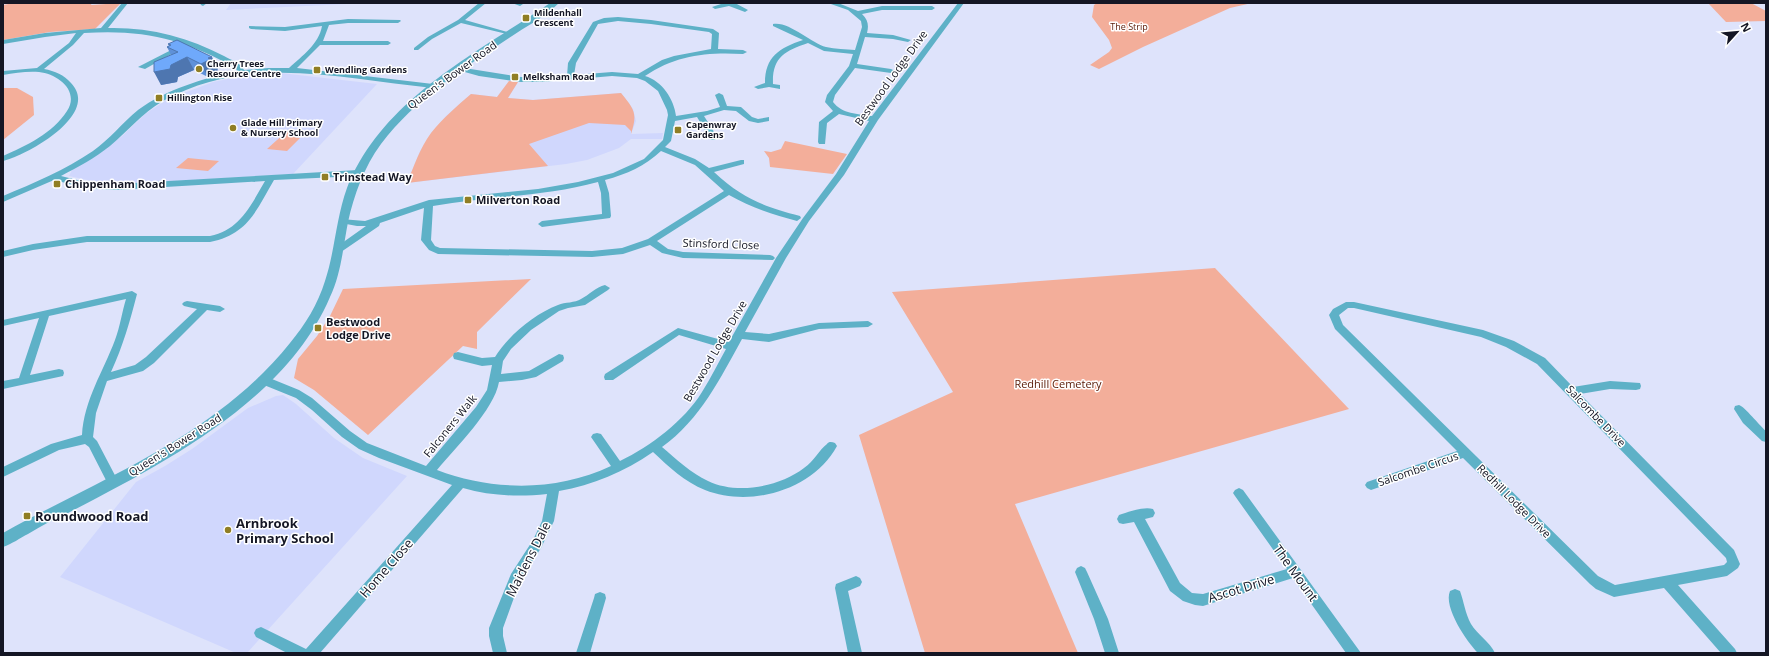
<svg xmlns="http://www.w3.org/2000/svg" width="1769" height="656" font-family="'Open Sans',sans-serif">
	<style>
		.built { fill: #d0d7fd }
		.green { fill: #f3ae9a }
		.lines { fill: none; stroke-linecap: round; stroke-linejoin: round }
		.minor { fill: #5eb1c7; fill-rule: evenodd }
		.tertiary { fill: #5eb1c7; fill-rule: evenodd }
		.wall { fill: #5f91d8 }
		.shaded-wall { fill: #4e76b0 }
		.building { fill: #6fa9fb; stroke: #4e76b0 }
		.poi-dot { fill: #907e24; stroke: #fff; stroke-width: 1.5 }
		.labels { text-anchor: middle; stroke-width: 3; stroke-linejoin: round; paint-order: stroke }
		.far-poi-label { font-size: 9px; font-weight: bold; fill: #141624; stroke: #fff; text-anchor: start }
		.far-park-label { font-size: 9px; fill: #591905; stroke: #fff }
		.street-label { font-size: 11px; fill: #141624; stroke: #fff }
		.poi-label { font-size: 11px; font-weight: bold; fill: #141624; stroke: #fff; text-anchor: start }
		.park-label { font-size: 11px; fill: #591905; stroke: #fff }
		.near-poi-label { font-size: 13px; font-weight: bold; fill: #141624; stroke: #fff; text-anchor: start }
		.near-street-label { font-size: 13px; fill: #141624; stroke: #fff }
	</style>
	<rect width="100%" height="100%" fill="#dee3fb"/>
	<!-- built -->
	<g class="built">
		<polygon points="231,3 368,3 226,10"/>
		<polygon points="272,72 377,84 293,174 125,184 96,182 69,176 72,170 93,157 122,136 145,114 168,99 213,82 247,75"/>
		<polygon points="509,81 518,82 508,98 533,100 621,93 633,109 636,121 631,134 663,133 662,139 631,139 619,148 587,160 566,164 407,183 420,151 431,134 446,116 471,94 497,97"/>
		<polygon points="283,395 296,404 334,438 363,458 407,476 247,653 236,653 60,577 136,482 165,466 192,449 248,408 276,396"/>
	</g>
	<!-- green -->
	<g class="green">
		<polygon points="14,3 92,3 91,5 121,3 95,29 50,32 3,40 3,5"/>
		<polygon points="1097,3 1252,3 1230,8 1143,47 1099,69 1090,65 1109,52 1112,48 1109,40 1092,17 1094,5"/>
		<polygon points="1708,3 1751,3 1766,11 1766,21 1726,22"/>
		<path d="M509 81 518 82 508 98 533 100 621 93C634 109 638 113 631 134V131L625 125 589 123 529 144 548 166 407 183C414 166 420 148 431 133 443 118 457 106 471 94L497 97Z"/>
		<polygon points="3,88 17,88 33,97 34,115 3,140"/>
		<polygon points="287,131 299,132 293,137 300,138 287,151 267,149"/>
		<polygon points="785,141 847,154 833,174 770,167 769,158 764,151 771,152 781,149"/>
		<polygon points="188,158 219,161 208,171 176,168"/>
		<polygon points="1215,268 1349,409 1015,504 1078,653 925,653 859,435 953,392 892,292"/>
		<polygon points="531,279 477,332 477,349 463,346 368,435 314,390 294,378 298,359 317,336 330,316 343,289"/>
	</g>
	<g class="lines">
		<!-- minor -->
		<g class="minor">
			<path d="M122 3H128L108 28C149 27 188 37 224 56 231 60 241 63 244 70L268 68H289C302 56 319 44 322 26L285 31 251 29 249 28V26L285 27 348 19 400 20 401 21 398 23H348L329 25 323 41H388L391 43 388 45H320L297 68 433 84 437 86 433 88C340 79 250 53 163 101 141 114 129 130 110 146 95 158 78 167 61 176L85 182 116 184 358 170 362 173 358 176 274 180C256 211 248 234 210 242H87L33 250 3 257V251L33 244 87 236H210C240 230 251 205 265 181L116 190 85 188 54 180 3 202V196C34 183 65 170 93 151 110 139 122 123 138 110 167 89 202 79 237 71L236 68C184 39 143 29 84 33L73 45 44 69C55 71 64 75 71 83 101 114 28 155 3 161V156C26 146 53 133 67 111 80 91 58 74 39 72 27 71 15 73 3 75V71L37 68 69 43 76 33 45 37 3 44V40L45 33 101 28Z"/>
			<polygon points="200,3 207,3 203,6 201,5"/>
			<polygon points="479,3 486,3 465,20 511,33 511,35 461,23 432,39 418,50 414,50 414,48 428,37 458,20"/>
			<polygon points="512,3 523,3 523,4 520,6"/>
			<polygon points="724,3 735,3 748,10 745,12 729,6 715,9 712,7"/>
			<path d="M828 3H838L858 11 882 6H932L935 8 932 10H882L862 14C868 20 869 25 867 33L893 35 911 40 908 42 893 39 865 37 857 64 891 69 895 71 891 73 855 68 835 95 833 102C842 114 858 114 872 116L958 3H964L878 120 844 175 809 221 786 258 745 332 769 334 819 323 868 321 873 324 868 327 819 329 769 342 742 339C721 377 700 420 662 447 676 459 691 473 708 481 737 495 779 487 804 468 814 461 819 450 827 444 829 441 832 442 835 443L837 446C813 490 751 508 705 490 685 482 669 467 653 452 624 472 593 485 559 491L554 521 541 548 520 581 503 628V636L507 653H493L489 636V628L511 574 533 540 542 521 547 494C519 497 490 496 463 488L320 653H287L256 637 254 633 256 629 261 627 306 649 452 485 379 458 359 449 342 437 312 410 296 398 259 383 258 380 259 377H267L299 390 312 398 350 431 367 443 426 466 476 407 487 390 492 365 482 366 454 359 453 356 454 353 458 352 482 358 495 357C508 336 534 314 558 305 565 302 575 303 581 299 589 295 596 287 605 285L610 288 608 290 585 305 568 308 559 311 531 330 511 349 503 361 501 374 529 371 559 354 563 355 564 358 563 361 536 377 522 380 499 382C494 410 456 447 437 470 493 491 556 492 611 466L591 437 593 434 597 433 601 434 620 461C651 446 684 421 702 392 711 378 718 363 726 349L679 335 613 380H605L604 377 605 374 678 328 729 342 776 258 803 218 836 174 869 121 839 114 827 123 825 144H819L818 142 819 122 833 111 825 102 827 95 849 66 853 54 824 51 808 43C785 51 772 57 773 84L780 85V89L769 87 758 89 754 87 765 83C765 57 779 48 803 40L773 26V24C789 21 811 43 826 47 835 49 846 49 855 50L862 27 861 21 848 10Z"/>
			<path d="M618 17 651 20 713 29 719 33 718 49 743 50 747 52 743 54C707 52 676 55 645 76 662 81 674 99 676 116L707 111 720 107 715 95 719 93 723 95 727 106 741 107 752 117 758 119 769 117V121L758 123 749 121 736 111 724 110 704 116 718 138 714 140H711L697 117 675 121 671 141 665 147 695 159 709 168 741 160H744V164L714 172C743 199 763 206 800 216L801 218 797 221C773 215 750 207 729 195L657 241 668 249 683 252 770 255 773 256 775 258 773 260 683 258 662 253 650 245 623 254 592 257 438 254 429 250 421 240 424 208 380 223 379 226 341 252H335L333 250 335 248 366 226H357L341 223 340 221 341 219 365 221 429 200 538 189 578 182 613 173 644 159 663 140 668 115 667 110 658 91 645 81 637 78 612 76 542 82H521L479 76 454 69 458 67 521 77 567 76 568 63 593 22 604 18ZM618 21 651 24 709 32 712 34 711 49 674 56 662 60 638 74 612 72 574 75 576 63 598 24ZM661 151 695 165 724 191 648 239 622 248 592 251 440 248 435 246 431 240 433 206C488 196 544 197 598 182L601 193 602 214 542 221 538 224 542 227 610 218 611 216 609 193 605 180C627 174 645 166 661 151Z"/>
			<polygon points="179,46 184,47 145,69 138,67"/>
			<path d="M132 291 137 294C130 321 123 346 111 372L135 365 146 357 197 309 184 306 182 304 184 302 187 301 220 306 225 309 220 312 207 310 154 363 143 371 107 381 96 413 93 437 97 441 119 483 117 486 113 488 109 486 89 447 85 444 59 450 3 477V467L51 444 82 435C84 400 103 372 115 340 120 327 122 312 126 299L49 316 30 375 59 369 63 370 64 373 63 376 3 389V381L19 378 39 318 3 326V320Z"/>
			<path d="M1346 302H1354L1483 330 1514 341 1545 358 1573 387 1610 381 1640 383 1641 386 1640 389 1636 390 1610 389 1580 394 1734 550 1740 564 1738 568 1727 576 1678 585 1735 649 1737 653H1721L1664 588 1614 597 1596 589 1590 584 1463 458 1371 490 1367 488 1365 485 1367 482 1457 451 1335 329 1329 315 1333 309ZM1348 308H1354L1481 337 1506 347 1537 364 1726 558 1727 562 1724 565 1615 585 1598 576 1343 325 1339 315Z"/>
			<path d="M1739 405C1744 406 1760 426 1766 431V442L1762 441 1743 423 1734 409 1735 406Z"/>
			<path d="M1239 488 1243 490 1361 653H1346L1293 578 1203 606 1195 605 1183 601 1170 591 1134 522 1123 524 1119 523 1117 519 1119 515C1128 512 1144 506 1153 509L1155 513 1153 517 1145 519 1180 583 1192 593 1203 594 1287 569 1235 496 1233 493 1235 490Z"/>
			<polygon points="1081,566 1085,568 1087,572 1108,619 1119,653 1105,653 1094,619 1075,572 1077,568"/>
			<polygon points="856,576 860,578 862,582 860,586 848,591 862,653 848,653 835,588 836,584"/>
			<path d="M1455 589 1460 591C1464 602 1465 613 1471 624 1477 634 1490 642 1495 653H1478C1467 642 1443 607 1450 591Z"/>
			<polygon points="600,592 605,594 606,598 590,653 576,653 594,598 595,594"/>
		</g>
		<!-- tertiary -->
		<path class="tertiary" d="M550 3H559C545 17 525 27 509 38 463 69 415 99 381 144 364 167 354 195 348 222 343 248 341 274 330 297 286 401 163 464 68 513 54 519 41 526 28 534 20 538 12 544 3 547V533C33 516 64 501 95 485 166 449 239 407 290 343 305 325 318 304 325 281 335 251 336 218 347 188 382 99 476 54 550 3Z"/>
	</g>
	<!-- wall -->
	<polygon class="wall" points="168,44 218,69 217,70 218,72 208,77 194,70 178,77 177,82 161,85 171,55 167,47 169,46"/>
	<!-- shaded-wall -->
	<g class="shaded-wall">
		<polygon points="187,57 194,70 178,77 177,82 161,85 154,72"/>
		<polygon points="212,57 218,69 217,70 218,72 208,77 201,64 208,58"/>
	</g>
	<!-- building -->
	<polygon class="building" points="177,40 212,57 208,58 211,59 201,64 187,57 171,65 170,69 154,72 154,62 178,52 167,47 171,45 168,44"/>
	<!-- markers -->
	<g class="poi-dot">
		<rect x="522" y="14" width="8" height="8" rx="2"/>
		<circle cx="199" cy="69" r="4"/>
		<rect x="313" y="66" width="8" height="8" rx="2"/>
		<rect x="511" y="73" width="8" height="8" rx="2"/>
		<rect x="155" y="94" width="8" height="8" rx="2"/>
		<circle cx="233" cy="128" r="4"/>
		<rect x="674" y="126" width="8" height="8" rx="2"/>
		<rect x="321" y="173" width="8" height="8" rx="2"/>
		<rect x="53" y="180" width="8" height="8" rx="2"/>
		<rect x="464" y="196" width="8" height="8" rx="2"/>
		<rect x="314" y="324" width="8" height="8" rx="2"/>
		<rect x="23" y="512" width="8" height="8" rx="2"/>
		<circle cx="228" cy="530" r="4"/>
	</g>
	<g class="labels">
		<!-- far-poi labels -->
		<g class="far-poi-label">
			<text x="534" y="16">Mildenhall<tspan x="534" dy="10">Crescent</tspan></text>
			<text x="207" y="67">Cherry Trees<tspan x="207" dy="10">Resource Centre</tspan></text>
			<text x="325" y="73">Wendling Gardens</text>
			<text x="523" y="80">Melksham Road</text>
			<text x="167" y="101">Hillington Rise</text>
			<text x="241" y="126">Glade Hill Primary<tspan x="241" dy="10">&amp; Nursery School</tspan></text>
			<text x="686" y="128">Capenwray<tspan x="686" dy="10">Gardens</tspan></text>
		</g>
		<!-- far-park labels -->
		<g class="far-park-label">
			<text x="1129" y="30">The Strip</text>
		</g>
		<!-- street labels -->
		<g class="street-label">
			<text transform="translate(452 75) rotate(-36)" y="4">Queen's Bower Road</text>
			<text transform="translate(891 78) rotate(-54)" y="4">Bestwood Lodge Drive</text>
			<text transform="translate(721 244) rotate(2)" y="4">Stinsford Close</text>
			<text transform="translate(715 351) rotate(-60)" y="4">Bestwood Lodge Drive</text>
			<text transform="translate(1596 416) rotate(46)" y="4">Salcombe Drive</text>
			<text transform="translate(450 426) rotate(-51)" y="4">Falconers Walk</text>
			<text transform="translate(175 445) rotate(-32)" y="4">Queen's Bower Road</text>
			<text transform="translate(1418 469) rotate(-19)" y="4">Salcombe Circus</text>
			<text transform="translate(1514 501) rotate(45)" y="4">Redhill Lodge Drive</text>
		</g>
		<!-- poi labels -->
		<g class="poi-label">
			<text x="333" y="181">Trinstead Way</text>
			<text x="65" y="188">Chippenham Road</text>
			<text x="476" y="204">Milverton Road</text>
			<text x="326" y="326">Bestwood<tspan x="326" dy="13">Lodge Drive</tspan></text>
		</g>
		<!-- park labels -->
		<g class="park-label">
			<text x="1058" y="388">Redhill Cemetery</text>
		</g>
		<!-- near-poi labels -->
		<g class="near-poi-label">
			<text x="35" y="521">Roundwood Road</text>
			<text x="236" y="528">Arnbrook<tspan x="236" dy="15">Primary School</tspan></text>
		</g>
		<!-- near-street labels -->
		<g class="near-street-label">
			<text transform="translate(528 559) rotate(-63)" y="5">Maidens Dale</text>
			<text transform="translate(386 568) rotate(-49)" y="5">Home Close</text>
			<text transform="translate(1296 573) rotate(54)" y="5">The Mount</text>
			<text transform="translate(1241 588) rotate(-17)" y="5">Ascot Drive</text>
		</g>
	</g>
	<!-- border -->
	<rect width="1769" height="656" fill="none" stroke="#141624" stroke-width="8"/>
	<!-- north arrow -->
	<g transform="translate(1737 32) rotate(63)" stroke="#ffffff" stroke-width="3" paint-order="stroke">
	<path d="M0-3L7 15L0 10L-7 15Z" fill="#141624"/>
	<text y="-6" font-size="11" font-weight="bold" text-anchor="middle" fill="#141624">N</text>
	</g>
</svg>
